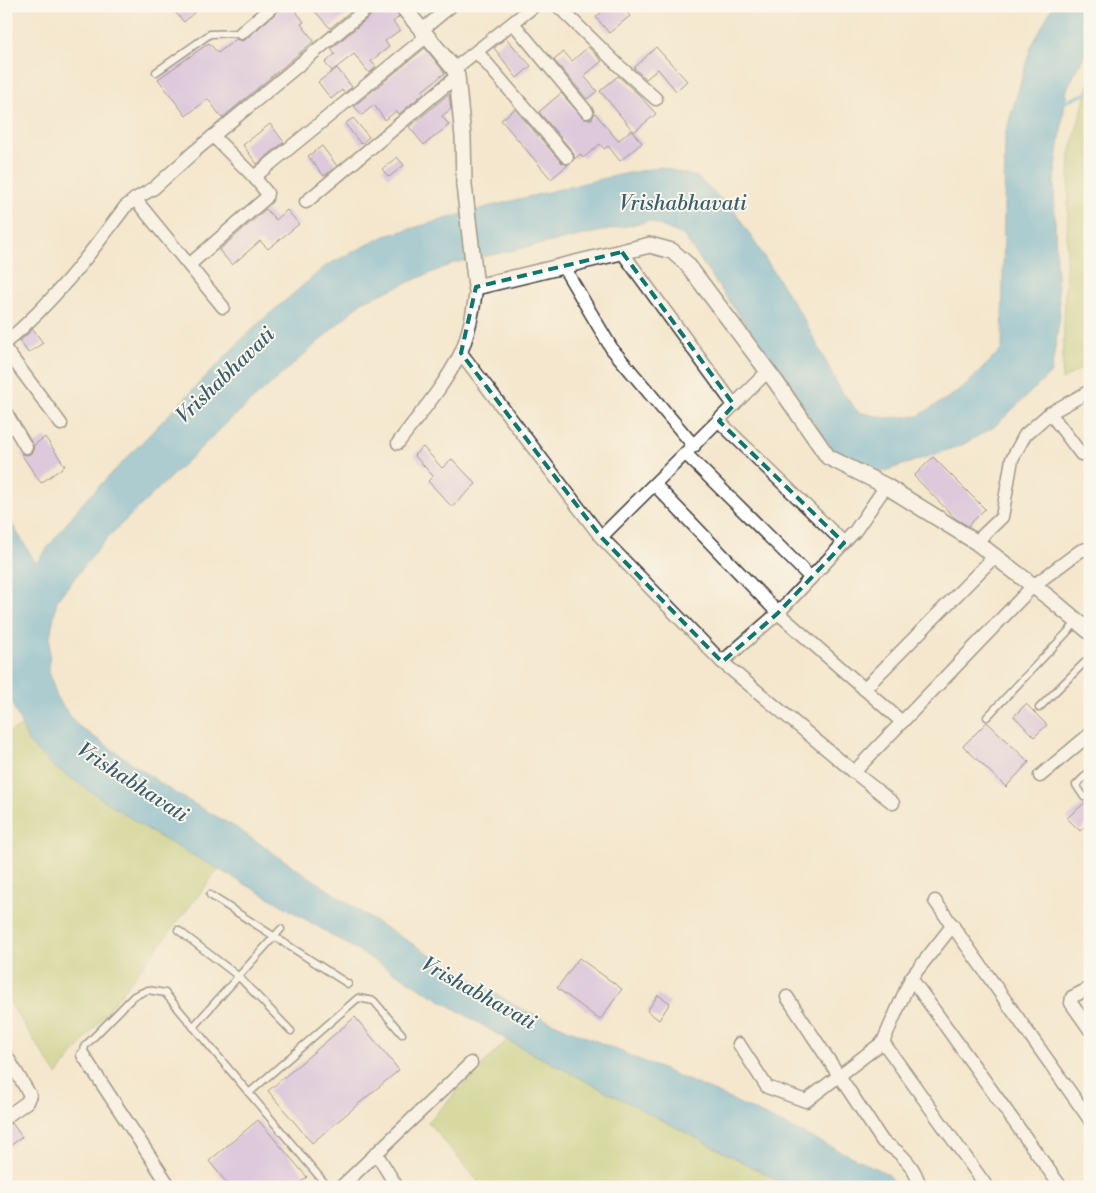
<svg xmlns="http://www.w3.org/2000/svg" width="1096" height="1193" font-family="'Libre Bodoni',serif">
	<style>
		.green { fill: #b3c86c; stroke: #687244 }
		.water { fill: #57acd3; stroke: #3a6478 }
		.lines { fill: none; stroke-linecap: round; stroke-linejoin: round }
		.stream { stroke: #57acd3; stroke-width: 4 }
		.building { fill: #c1a3ee }
		.service-casing { stroke: #3c3a37; stroke-width: 9 }
		.minor-casing { stroke: #3c3a37; stroke-width: 15 }
		.tertiary-casing { stroke: #3c3a37; stroke-width: 18 }
		.service { stroke: #fff; stroke-width: 6 }
		.minor { stroke: #fff; stroke-width: 12 }
		.tertiary { stroke: #fff; stroke-width: 15 }
		.marked { fill: none; stroke: #0f766e; stroke-width: 4; stroke-dasharray: 10 6; stroke-linejoin: round }
		.labels { text-anchor: middle; stroke-width: 4; stroke-linejoin: round; paint-order: stroke }
		.water-label { font-size: 21px; font-style: italic; fill: #375d6e; stroke: #fbf7ec }
	</style>
	<rect width="100%" height="100%" fill="#fbf7ec"/>
	<filter id="ink" filterUnits="userSpaceOnUse"><feTurbulence type="fractalNoise" baseFrequency=".02" numOctaves="2"/><feDisplacementMap in="SourceGraphic" scale="10" xChannelSelector="R" yChannelSelector="G"/><feConvolveMatrix kernelMatrix="1 2 1 2 8 2 1 2 1" color-interpolation-filters="sRGB"/></filter>
	<filter id="wash" filterUnits="userSpaceOnUse"><feTurbulence type="fractalNoise" baseFrequency=".0096" numOctaves="4" result="noise"/><feDisplacementMap in="SourceGraphic" scale="20" xChannelSelector="R" yChannelSelector="G"/><feGaussianBlur stdDeviation="1.12" result="paint"/><feColorMatrix in="noise" values="0 0 0 0 0 0 0 0 0 0 0 0 0 0 0 0 0 1.4 0 .05"/><feComposite in="paint" operator="in"/></filter>
	<g filter="url(#wash)">
		<rect width="100%" height="100%" fill="#f4e7cd"/>
		<!-- green -->
		<g class="green">
			<polygon points="1090,80 1090,363 1062,380 1070,154"/>
			<polygon points="22,726 29,743 153,833 219,869 57,1075 6,997 6,734"/>
			<polygon points="507,1040 791,1187 483,1187 428,1122"/>
		</g>
		<!-- water -->
		<polygon class="water" points="1053,6 1090,6 1090,44 1067,89 1054,181 1056,261 1060,316 1051,373 994,427 962,445 879,473 835,453 683,235 649,221 454,263 362,302 296,362 232,418 108,537 57,600 50,637 49,671 57,698 77,725 175,793 235,827 376,922 523,1010 711,1090 888,1174 896,1187 791,1187 507,1040 270,898 153,833 54,767 29,743 7,691 6,636 11,617 6,599 6,514 36,563 80,506 253,328 327,265 385,236 491,206 609,177 660,167 697,177 736,213 802,316 840,389 858,412 887,418 918,416 962,389 1002,349 1005,135 1031,47"/>
		<g class="lines">
			<!-- stream -->
			<polyline class="stream" points="1062,103 1090,92"/>
		</g>
		<g id="blocks">
			<!-- building -->
			<g class="building">
				<polygon points="181,6 201,6 184,22 175,12"/>
				<polygon points="284,6 292,6 304,22 301,24 314,41 222,118 208,99 186,116 158,79 209,43 218,53 236,39 242,41 246,39"/>
				<polygon points="310,6 357,6 330,28"/>
				<polygon points="378,6 393,6 399,17 393,22 400,30 385,41 389,47 371,61 376,67 369,73 354,54 332,71 325,63 335,54 331,49 375,12"/>
				<polygon points="608,6 622,6 630,16 609,33 596,17"/>
				<polygon points="506,38 531,66 517,78 494,48"/>
				<polygon points="588,47 602,61 584,76 597,91 587,99 554,60 564,52 572,61"/>
				<polygon points="656,47 687,81 676,91 658,69 646,79 634,68"/>
				<polygon points="425,48 445,73 422,91 424,93 399,114 396,111 385,120 374,105 362,115 354,106"/>
				<polygon points="337,68 352,87 344,93 342,90 331,99 318,82"/>
				<polygon points="618,76 640,96 656,114 634,132 600,91"/>
				<polygon points="561,93 584,119 592,119 595,113 618,141 631,130 642,143 620,161 608,146 604,149 600,144 583,158 580,154 575,159 573,152 539,112"/>
				<polygon points="449,94 451,109 442,116 449,125 424,145 409,127"/>
				<polygon points="515,109 561,162 568,165 551,179 501,120"/>
				<polygon points="353,118 369,137 361,144 345,124"/>
				<polygon points="270,124 284,142 257,164 243,145"/>
				<polygon points="322,146 337,166 324,176 308,156"/>
				<polygon points="397,157 404,165 389,177 382,169"/>
				<polygon points="266,209 276,220 287,210 299,224 268,249 260,241 232,265 219,250"/>
				<polygon points="33,329 43,343 28,353 20,341"/>
				<polygon points="45,437 65,466 41,483 21,454 27,455 30,454 33,451 34,445"/>
				<polygon points="423,447 442,468 452,459 476,484 452,507 428,481 433,476 414,455"/>
				<polygon points="933,457 985,509 968,526 955,518 914,476"/>
				<polygon points="1026,704 1047,725 1034,737 1014,716"/>
				<polygon points="987,722 1029,762 1006,787 963,746"/>
				<polygon points="1090,796 1090,822 1080,831 1067,818 1087,801"/>
				<polygon points="579,958 622,989 600,1020 557,988"/>
				<polygon points="658,995 670,1003 659,1020 647,1011"/>
				<polygon points="355,1017 399,1070 312,1143 268,1091"/>
				<polygon points="258,1120 307,1177 295,1187 230,1187 209,1161"/>
				<polygon points="12,1123 22,1137 6,1149 6,1125"/>
			</g>
		</g>
	</g>
	<g filter="url(#ink)">
		<use href="#blocks" fill-opacity="0" stroke="#3c3a37" stroke-width="1"/>
		<g class="lines">
			<!-- service casing -->
			<g class="service-casing">
				<g id="service">
					<polyline points="156,72 210,34 241,33"/>
					<polyline points="1039,708 1090,657"/>
					<polyline points="987,717 1077,622"/>
					<polyline points="1084,797 1076,785 1090,771"/>
					<polyline points="210,895 348,984"/>
					<polyline points="178,930 238,976 291,1031"/>
					<polyline points="193,1027 281,929"/>
					<polyline points="83,1055 85,1046 134,996 148,990 165,993 328,1187"/>
					<polyline points="249,1093 358,998 374,1001 402,1034"/>
				</g>
			</g>
			<!-- minor casing -->
			<g class="minor-casing">
				<g id="minor">
					<polyline points="558,6 618,65 656,99"/>
					<polyline points="513,23 587,112"/>
					<polyline points="422,30 451,6"/>
					<polyline points="241,33 273,6"/>
					<polyline points="477,52 567,157"/>
					<polyline points="454,69 534,6"/>
					<polyline points="254,177 427,36"/>
					<polyline points="135,199 223,307"/>
					<polyline points="306,202 457,76"/>
					<polyline points="622,252 734,405"/>
					<polyline points="189,265 266,198 267,193 254,177 213,136"/>
					<polyline points="563,266 612,349 694,446"/>
					<path d="M6 342C53 303 89 255 125 207L135 199 154 188 195 151 370 6"/>
					<polyline points="6,350 61,424"/>
					<polyline points="461,353 601,537"/>
					<polyline points="768,371 601,537 722,662 854,772 1033,586 1080,551 1090,548"/>
					<polyline points="6,413 26,447"/>
					<polyline points="1050,413 1081,454"/>
					<polyline points="719,421 844,543"/>
					<path d="M398 443C419 415 445 385 460 354 468 337 475 305 476 287"/>
					<polyline points="686,454 811,578"/>
					<polyline points="655,485 778,613 855,531 886,486"/>
					<polyline points="976,542 1002,517 1012,459 1025,435 1050,413 1090,391"/>
					<polyline points="722,662 778,613 902,722"/>
					<polyline points="864,689 995,556"/>
					<polyline points="854,772 893,803"/>
					<polyline points="1040,776 1090,734"/>
					<polyline points="935,901 1090,1120"/>
					<polyline points="911,978 1061,1187"/>
					<polyline points="1090,988 1072,997 1071,1003 1090,1030"/>
					<path d="M787 997 883 1142C901 1152 915 1166 920 1187"/>
					<polyline points="883,1042 987,1187"/>
					<polyline points="739,1044 767,1087 806,1101 883,1042 911,978 953,925"/>
					<polyline points="6,1055 30,1095 27,1102 6,1117"/>
					<polyline points="83,1055 170,1187"/>
					<polyline points="376,1153 397,1187"/>
					<polyline points="341,1187 471,1063"/>
				</g>
			</g>
			<!-- tertiary casing -->
			<g class="tertiary-casing">
				<polyline id="tertiary" points="402,6 454,69 457,76 463,137 464,185 476,287 650,245 672,251 687,264 776,382 828,457 886,486 976,542 1052,600 1090,632"/>
			</g>
			<!-- service -->
			<use href="#service" class="service"/>
			<!-- minor -->
			<use href="#minor" class="minor"/>
			<!-- tertiary -->
			<use href="#tertiary" class="tertiary"/>
		</g>
	</g>
	<!-- marked area -->
	<path d="M0 0H1096V1193H0ZM622 252 734 405 719 421 844 543 778 613 722 662 601 537 461 353 476 287Z" fill="#f4e7cd" fill-opacity=".55" fill-rule="evenodd"/>
	<path class="marked" d="M622 252 734 405 719 421 844 543 778 613 722 662 601 537 461 353 476 287Z"/>
	<g class="labels">
		<!-- water labels -->
		<g class="water-label">
			<text x="683" y="210">Vrishabhavati</text>
			<text transform="translate(225 375) rotate(-44)" y="7">Vrishabhavati</text>
			<text transform="translate(133 782) rotate(33)" y="7">Vrishabhavati</text>
			<text transform="translate(479 993) rotate(29)" y="7">Vrishabhavati</text>
		</g>
	</g>
	<!-- margin -->
	<rect width="1096" height="1193" fill="none" stroke="#fbf7ec" stroke-width="25"/>
</svg>
